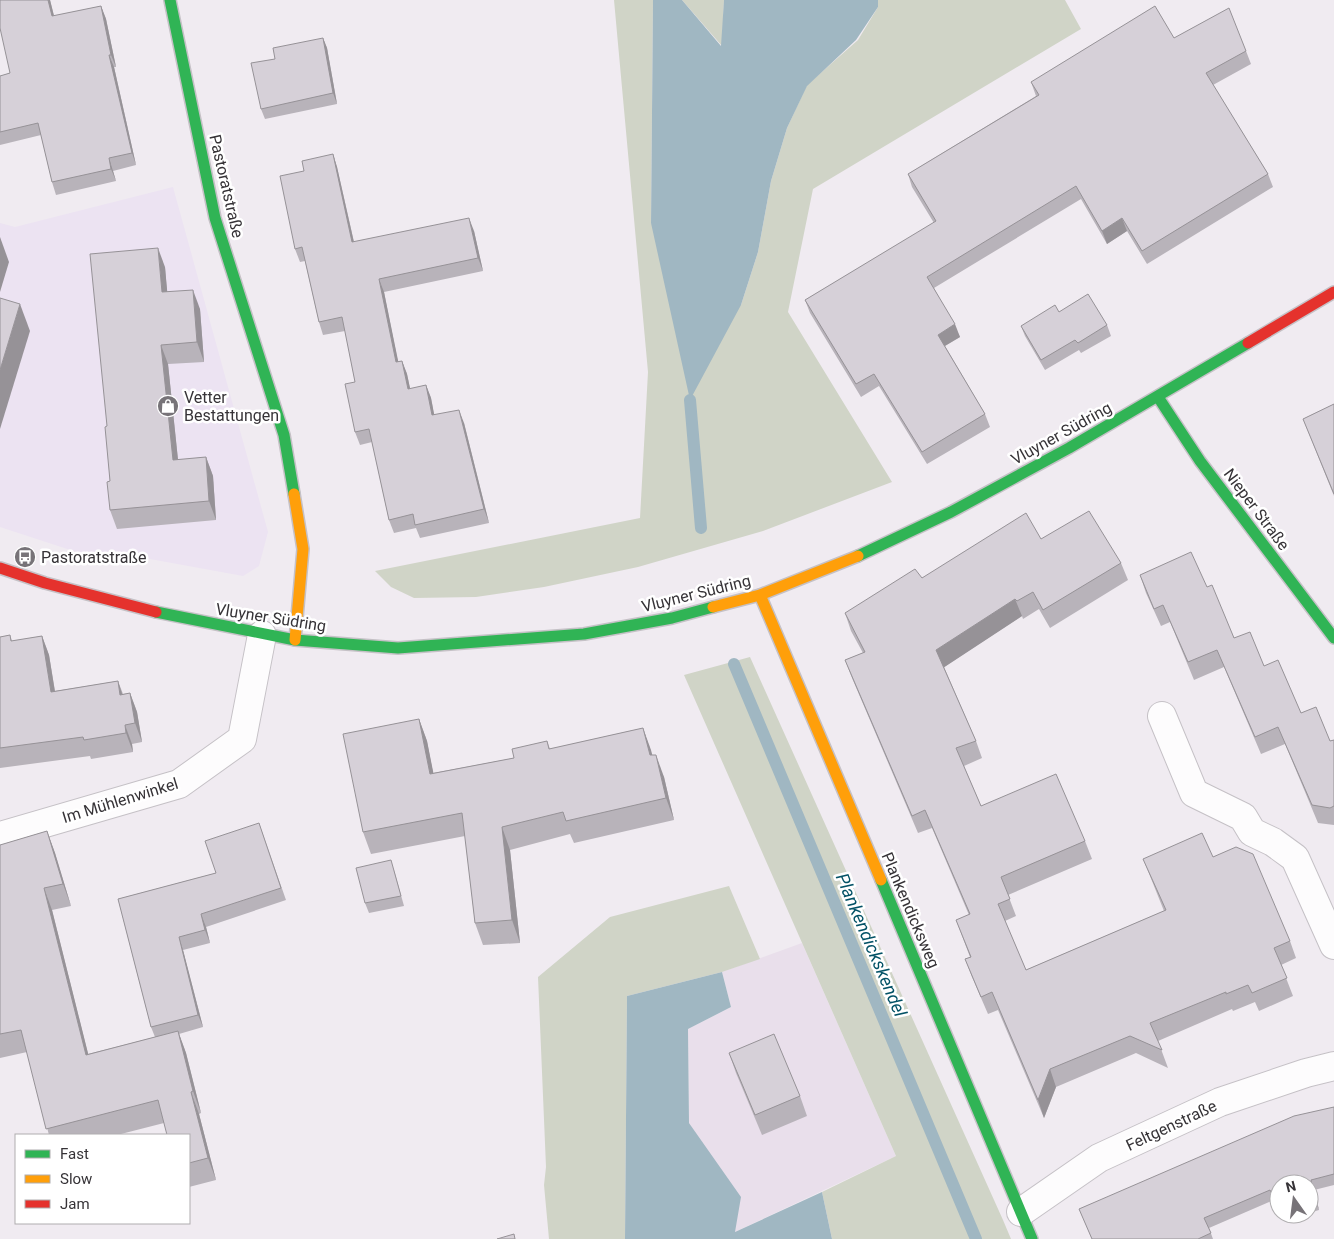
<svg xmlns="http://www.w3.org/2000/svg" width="1334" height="1239" font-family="Roboto,sans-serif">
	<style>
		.commercial { fill: #ece3f2 }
		.built { fill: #e9dfeb }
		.green { fill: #d0d4c7 }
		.water { fill: #a0b7c2 }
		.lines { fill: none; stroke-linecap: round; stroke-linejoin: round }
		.stream { stroke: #a0b7c2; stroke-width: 12 }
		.street-casing { stroke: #c5c1c6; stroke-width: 30 }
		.fast-casing { stroke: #c5c1c6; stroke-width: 14 }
		.slow-casing { stroke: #c5c1c6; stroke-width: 14 }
		.jam-casing { stroke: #c5c1c6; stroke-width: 14 }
		.street { stroke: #fdfcfd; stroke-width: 28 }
		.fast { stroke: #30b455; stroke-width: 11 }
		.slow { stroke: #ff9f0a; stroke-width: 11 }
		.jam { stroke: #e5322d; stroke-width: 11 }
		.wall { fill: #b8b3ba }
		.shaded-wall { fill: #969297 }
		.building { fill: #d6d0d8; stroke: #969297 }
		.labels { text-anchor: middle; stroke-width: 5; stroke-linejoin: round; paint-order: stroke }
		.street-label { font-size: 16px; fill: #363337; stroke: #fff }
		.poi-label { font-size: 16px; fill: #363337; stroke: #fff; text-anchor: start }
		.water-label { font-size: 18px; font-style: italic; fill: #035266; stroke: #fff }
	</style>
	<rect width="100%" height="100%" fill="#f0ebf1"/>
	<!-- commercial -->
	<polygon class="commercial" points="173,187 268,532 259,566 243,576 139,557 107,562 0,527 0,223 15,227"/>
	<!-- built -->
	<polygon class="built" points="802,943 896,1156 735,1232 712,1159 689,1123 688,1029 731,1007 722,972"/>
	<!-- green -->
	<g class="green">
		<polygon points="614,0 653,0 651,223 741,305 758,252 771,181 787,128 807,85 858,40 878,7 878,0 1065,0 1081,29 813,189 788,312 892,482 763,531 638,567 544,587 476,597 414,598 391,587 375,571 640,518 648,372"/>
		<polygon points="682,0 724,0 722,46"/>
		<polygon points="750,657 1003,1220 1011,1239 832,1239 822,1192 896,1156 684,675"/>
		<polygon points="729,886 760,959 722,972 627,996 625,1239 549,1239 544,1185 546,1167 538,977 610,917"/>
	</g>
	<!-- water -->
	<g class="water">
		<polygon points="653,0 682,0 721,46 724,0 878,0 878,7 856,40 807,86 787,128 771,181 758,252 741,305 690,400 651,223"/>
		<polygon points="722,972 731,1007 688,1029 689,1123 741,1197 735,1232 822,1192 832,1239 625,1239 627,996"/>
	</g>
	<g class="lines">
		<!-- stream -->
		<g class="stream">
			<polyline points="690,400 701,528"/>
			<polyline points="734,664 976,1239"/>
		</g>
		<!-- street casing -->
		<g class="street-casing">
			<g id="street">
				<polyline points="1162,716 1194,793 1243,817 1252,832 1273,842 1295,858 1334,945"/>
				<polyline points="0,836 179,784 242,739 262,635"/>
				<polyline points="1021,1212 1099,1158 1220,1102 1306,1073 1334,1066"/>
			</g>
		</g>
		<!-- fast casing -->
		<g class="fast-casing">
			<g id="fast">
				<polyline points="170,0 215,218 284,435 294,494"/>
				<polyline points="1158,397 1200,461 1334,638"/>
				<polyline points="858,556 951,512 1069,448 1248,343"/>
				<polyline points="156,612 295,640 398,648 584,634 672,618 713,607"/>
				<polyline points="881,880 1032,1239"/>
			</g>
		</g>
		<!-- slow casing -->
		<g class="slow-casing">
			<g id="slow">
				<polyline points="294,494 303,549 295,640"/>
				<polyline points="760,595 881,880"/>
				<polyline points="713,607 760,595 858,556"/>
			</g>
		</g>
		<!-- jam casing -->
		<g class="jam-casing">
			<g id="jam">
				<polyline points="1248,343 1334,292"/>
				<polyline points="0,568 45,583 156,612"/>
			</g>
		</g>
		<!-- street -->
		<use href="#street" class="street"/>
		<!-- fast -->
		<use href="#fast" class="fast"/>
		<!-- slow -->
		<use href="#slow" class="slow"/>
		<!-- jam -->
		<use href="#jam" class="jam"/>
	</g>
	<!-- wall -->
	<g class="wall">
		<polygon points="0,0 50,0 54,16 101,6 106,19 116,67 114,67 136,165 113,171 116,181 56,195 52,182 41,135 0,145 0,76 10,73"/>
		<polygon points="323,38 327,48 337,104 265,119 261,109 275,59"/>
		<polygon points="1174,38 1246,51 1251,64 1213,85 1268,174 1273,187 1147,264 1127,231 1107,244 1081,199 934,288 960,337 945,346 985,414 990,427 927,464 879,386 861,397 810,313 805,300 934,223 912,187 908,174 1036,96 1031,82"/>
		<polygon points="333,154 337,167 354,242 474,231 483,271 384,292 398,362 402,361 407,374 410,389 426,385 431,398 434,415 464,423 489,523 420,538 416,528 394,533 389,520 372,442 360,445 355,432 355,382 345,331 323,335 319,322 305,261 300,262 295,249 304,171"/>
		<polygon points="165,267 167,292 200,309 204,362 168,364 178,460 206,457 213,476 216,520 117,529 110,510 110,481 107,426"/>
		<polygon points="1059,312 1107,325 1111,336 1081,353 1079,350 1045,370 1025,336 1021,326"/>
		<polygon points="1334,404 1334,496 1303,419"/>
		<polygon points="1041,539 1121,563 1128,580 1050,628 1039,609 1023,619 1022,616 944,667 976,741 982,758 964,766 981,806 1085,841 1092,859 1008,895 1016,916 1005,921 1026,970 1164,911 1150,876 1143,859 1213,857 1290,941 1296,958 1281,965 1293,996 1259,1011 1255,1002 1233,1011 1232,1009 1158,1041 1168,1068 1136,1053 1056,1087 1044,1118 998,1010 988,1014 972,977 965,959 970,957 956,920 969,915 932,828 918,833 852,678 845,660 863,653 851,631 845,613 922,578"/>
		<polygon points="1140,575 1207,587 1234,638 1264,666 1301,713 1330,741 1334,740 1334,825 1318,823 1285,744 1261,754 1224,667 1194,680 1170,622 1161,626 1146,593"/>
		<polygon points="10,635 12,641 42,636 49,655 55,691 118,681 123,694 130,693 137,712 142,742 132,744 133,752 91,759 90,756 0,768 0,637"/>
		<polygon points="419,719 427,741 433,773 514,758 547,741 550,749 643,728 652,755 664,777 674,820 574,843 570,834 510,850 520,943 483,945 475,923 465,836 371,854 363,832"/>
		<polygon points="259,823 286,900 206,927 210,943 183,950 203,1027 179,1034 186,1053 201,1113 199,1114 216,1180 189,1187 189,1135 164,1123 117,1135 49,1135 27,1052 0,1058 0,845 47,831 55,853 71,906 52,910 88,1054 155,1037 151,1027 118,899 216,873"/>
		<polygon points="394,870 404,906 369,913 365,903"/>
		<polygon points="729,1053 800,1096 807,1116 762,1135 736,1073"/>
		<polygon points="1334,1107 1334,1185 1314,1190 1319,1210 1309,1213 1309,1184 1279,1184 1279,1211 1274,1200 1209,1228 1213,1239 1092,1239 1079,1209"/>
		<polygon points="1280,1214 1304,1214 1283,1220"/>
	</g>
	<!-- shaded-wall -->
	<g class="shaded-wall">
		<polygon points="48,0 50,0 57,28 52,16"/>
		<polygon points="101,6 106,19 116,67 111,55"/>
		<polygon points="323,38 327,48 337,104 333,93"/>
		<polygon points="109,55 114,67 136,165 132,153"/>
		<polygon points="333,154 337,167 357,256 352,242"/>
		<polygon points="109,158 113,171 116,181 111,169"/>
		<polygon points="469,218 474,231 483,271 478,258"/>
		<polygon points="1122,218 1127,231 1107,244 1102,231"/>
		<polygon points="0,237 9,262 0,292"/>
		<polygon points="158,248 165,267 169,311 162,292"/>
		<polygon points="379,279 384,292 401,375 396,362"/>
		<polygon points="193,290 200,309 204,362 197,342"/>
		<polygon points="20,304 30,331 0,429 0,370"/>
		<polygon points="955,324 960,337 943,347 938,335"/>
		<polygon points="161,345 168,364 180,479 173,460"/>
		<polygon points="402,361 407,374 413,402 408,389"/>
		<polygon points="426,385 431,398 437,429 432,415"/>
		<polygon points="459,410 464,423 489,523 484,509"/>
		<polygon points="206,457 213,476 216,520 209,501"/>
		<polygon points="1015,599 1022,616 943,668 936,650"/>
		<polygon points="42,636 49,655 58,711 51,692"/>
		<polygon points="118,681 124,700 120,695"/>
		<polygon points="130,693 137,712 142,742 135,723"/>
		<polygon points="419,719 427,741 438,796 430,774"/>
		<polygon points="125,725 132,744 133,752 126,733"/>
		<polygon points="643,728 651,750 658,778 650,755"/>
		<polygon points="656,755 664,777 674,820 666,798"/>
		<polygon points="502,827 510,850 520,943 512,920"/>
		<polygon points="47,831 55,853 71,906 63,884"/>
		<polygon points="44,888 52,910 94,1077 86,1055"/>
		<polygon points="201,914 206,927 210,943 205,930"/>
		<polygon points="179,937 183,950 203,1027 198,1015"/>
		<polygon points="178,1031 186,1053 201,1113 193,1091"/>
		<polygon points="1050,1069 1056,1087 1044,1118 1038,1100"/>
		<polygon points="191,1092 199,1114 216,1180 208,1158"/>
		<polygon points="1311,1180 1314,1190 1319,1210 1315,1200"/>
	</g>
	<!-- building -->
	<g class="building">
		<polygon points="0,0 48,0 52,16 101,6 111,55 109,55 132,153 109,158 111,169 52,182 38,123 0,132 0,76 10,73 0,28"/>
		<polygon points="1155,6 1174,38 1229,8 1246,51 1206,73 1268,174 1142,251 1122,218 1102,231 1076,186 927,277 955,324 938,335 985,414 922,452 874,374 856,384 805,300 936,221 908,174 1039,95 1031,82"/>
		<polygon points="323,38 333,93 261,109 251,63 275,59 273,48"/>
		<polygon points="333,154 352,242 469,218 478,258 379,279 396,362 402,361 408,389 426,385 432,415 459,410 484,509 415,525 413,514 389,520 369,429 355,432 345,384 355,382 342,317 319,322 302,247 295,249 280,176 304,171 302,161"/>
		<polygon points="158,248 162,292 193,290 197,342 161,345 173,460 206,457 209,501 110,510 107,482 110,481 105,427 107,426 90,254"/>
		<polygon points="1088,294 1107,325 1078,343 1075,340 1041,360 1021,326 1055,305 1059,312"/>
		<polygon points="0,298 20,304 0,370"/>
		<polygon points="1334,404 1334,494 1303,419"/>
		<polygon points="1089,511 1121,563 1043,610 1033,592 1017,601 1015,599 936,650 976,741 956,748 981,806 1056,774 1085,841 1001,877 1010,899 998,904 1026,970 1166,910 1143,859 1202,833 1213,857 1236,847 1253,854 1290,941 1274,948 1287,978 1252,993 1248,985 1226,994 1226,992 1150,1023 1162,1050 1130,1036 1050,1069 1038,1100 992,992 981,997 965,959 971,957 956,920 970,914 925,810 912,816 845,660 865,652 845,613 915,569 922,578 1026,513 1041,539"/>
		<polygon points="1191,552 1207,587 1212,585 1234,638 1250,632 1264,666 1278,660 1301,713 1316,707 1330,741 1334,740 1334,806 1330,808 1312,805 1278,727 1255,737 1217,650 1188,662 1163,605 1154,609 1140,575"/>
		<polygon points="10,635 11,641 42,636 51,692 118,681 120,695 130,693 135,723 125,725 126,733 84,740 83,737 0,748 0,637"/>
		<polygon points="419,719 430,774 514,758 512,749 547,741 549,749 643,728 650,755 656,755 666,798 566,821 563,812 502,827 512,920 475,923 462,813 363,832 343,734"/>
		<polygon points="259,823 281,888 201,914 205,930 179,937 198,1015 151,1027 118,899 216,873 205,841"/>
		<polygon points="47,831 63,884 44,888 86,1055 178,1031 193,1091 191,1092 208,1158 189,1163 189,1135 167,1135 158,1100 46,1129 21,1030 0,1034 0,845"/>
		<polygon points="391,860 401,896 365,903 356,868"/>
		<polygon points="774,1034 800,1096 755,1115 729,1053"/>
		<polygon points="1334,1107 1334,1174 1311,1180 1315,1200 1309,1201 1309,1184 1279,1184 1279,1209 1270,1190 1204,1218 1211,1233 1198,1239 1092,1239 1079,1209 1294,1116"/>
		<polygon points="514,1234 515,1239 497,1239"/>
	</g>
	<!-- icons -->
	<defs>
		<g id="shop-disc" transform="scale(1.125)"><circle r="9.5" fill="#777378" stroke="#fff"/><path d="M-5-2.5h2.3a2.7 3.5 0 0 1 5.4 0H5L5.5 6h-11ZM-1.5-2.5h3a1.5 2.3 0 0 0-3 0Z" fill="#fff"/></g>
		<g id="bus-disc" transform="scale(1.125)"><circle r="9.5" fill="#777378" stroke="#fff"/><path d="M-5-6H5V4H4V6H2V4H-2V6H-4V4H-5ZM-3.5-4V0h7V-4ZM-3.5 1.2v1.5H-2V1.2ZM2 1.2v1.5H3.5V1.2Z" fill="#fff"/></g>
	</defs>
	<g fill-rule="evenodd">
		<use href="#shop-disc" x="168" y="406"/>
		<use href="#bus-disc" x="25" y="557"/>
	</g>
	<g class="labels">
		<!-- street labels -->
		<g class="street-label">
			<text transform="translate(227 186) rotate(77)" y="6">Pastoratstraße</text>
			<text transform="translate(1061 433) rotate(-29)" y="6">Vluyner Südring</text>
			<text transform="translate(1257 509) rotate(53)" y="6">Nieper Straße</text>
			<text transform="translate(696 593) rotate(-14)" y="6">Vluyner Südring</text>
			<text transform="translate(271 617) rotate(9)" y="6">Vluyner Südring</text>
			<text transform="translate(120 800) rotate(-17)" y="6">Im Mühlenwinkel</text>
			<text transform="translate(911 910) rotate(67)" y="6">Plankendicksweg</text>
			<text transform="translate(1171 1125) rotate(-25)" y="6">Feltgenstraße</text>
		</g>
		<!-- poi labels -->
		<g class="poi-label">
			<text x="184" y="403">Vetter<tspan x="184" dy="18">Bestattungen</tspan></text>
			<text x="41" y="563">Pastoratstraße</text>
		</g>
		<!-- water labels -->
		<g class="water-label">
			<text transform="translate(871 945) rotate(67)" y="6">Plankendickskendel</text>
		</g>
	</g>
	<!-- legend -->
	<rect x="15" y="1134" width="175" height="90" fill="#ffffff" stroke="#afadaf"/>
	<rect x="25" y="1150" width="25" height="8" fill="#30b455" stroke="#afadaf"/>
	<text x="60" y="1159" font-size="15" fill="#363337">Fast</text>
	<rect x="25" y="1175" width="25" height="8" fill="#ff9f0a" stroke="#afadaf"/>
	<text x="60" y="1184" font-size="15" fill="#363337">Slow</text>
	<rect x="25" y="1200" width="25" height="8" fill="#e5322d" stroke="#afadaf"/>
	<text x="60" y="1209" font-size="15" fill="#363337">Jam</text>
	<!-- north arrow -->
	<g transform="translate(1294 1199) rotate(346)"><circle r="24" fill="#ffffff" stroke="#afadaf"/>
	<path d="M0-4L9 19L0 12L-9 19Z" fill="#777378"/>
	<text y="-8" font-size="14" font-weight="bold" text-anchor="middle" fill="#363337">N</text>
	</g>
</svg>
